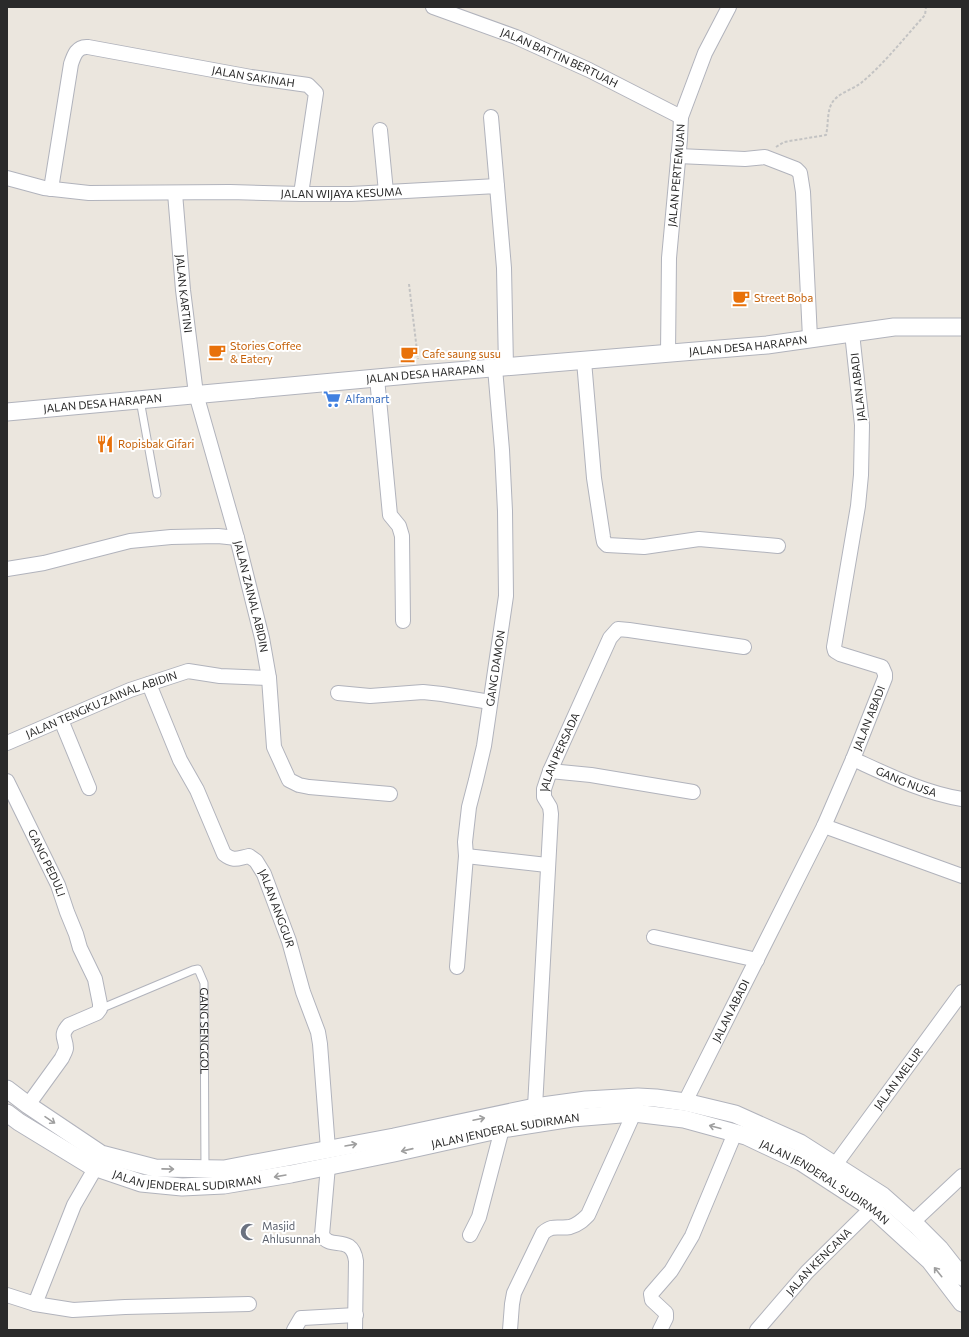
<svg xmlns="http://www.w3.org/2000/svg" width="969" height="1337" font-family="Commissioner,sans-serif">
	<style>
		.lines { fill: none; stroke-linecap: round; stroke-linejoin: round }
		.service-casing { stroke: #b1b3bc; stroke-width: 9 }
		.minor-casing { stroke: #b1b3bc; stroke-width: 16 }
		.tertiary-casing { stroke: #b1b3bc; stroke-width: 19 }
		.path { stroke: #c3c3c3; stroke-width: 2; stroke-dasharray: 3 2; stroke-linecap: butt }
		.service { stroke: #fff; stroke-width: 7 }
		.minor { stroke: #fff; stroke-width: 14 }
		.tertiary { stroke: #fff; stroke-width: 17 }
		.oneway { stroke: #9f9f9f }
		.labels { text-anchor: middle; stroke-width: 4; stroke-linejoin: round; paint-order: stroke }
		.street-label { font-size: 11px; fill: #2a2a2a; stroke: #fff }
		.food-label { font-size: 11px; fill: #c56008; stroke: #fff; text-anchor: start }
		.shop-label { font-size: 11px; fill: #366cbe; stroke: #fff; text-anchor: start }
		.worship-label { font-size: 11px; fill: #5b616d; stroke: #fff; text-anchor: start }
	</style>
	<rect width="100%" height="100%" fill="#ebe6de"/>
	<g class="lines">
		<!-- service casing -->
		<g class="service-casing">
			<g id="service">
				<polyline points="140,400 157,494"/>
				<path id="s1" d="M100 1009 193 970 198 969 204 983 205 1169"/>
			</g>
		</g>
		<!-- minor casing -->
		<g class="minor-casing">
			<g id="minor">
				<path id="s2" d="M433 7 516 37 589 70 681 117"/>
				<polyline points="491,117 497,186"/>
				<polyline points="380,130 386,192"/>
				<polyline points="678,156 745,159 765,157 796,169 800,173 803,192 810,338"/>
				<path id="s3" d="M7 178 44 188 89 193 230 192 301 194H351L497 186 504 268 506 367"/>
				<path id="s4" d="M51 189 71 64C74 55 77 46 88 47L251 77 308 85 316 93 301 194"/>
				<path id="s5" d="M175 193 183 290 196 394 237 538 262 638 269 678 274 747 289 780 299 785 309 787 390 794"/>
				<path id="s6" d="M668 353 669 258 680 139 681 117 705 53 729 7"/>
				<polyline points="584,361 594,478 603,537 604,542 607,545 644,547 699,539 778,546"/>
				<polyline points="377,378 390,515 399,526 402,536 403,621"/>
				<polyline points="7,569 44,563 130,541 171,537 218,536 237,538"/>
				<path id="s7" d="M149 684 180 760 197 790 224 854C234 862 238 858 249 856L256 861 264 874 289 941 303 992 318 1032 320 1044 328 1149"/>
				<polyline points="338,693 370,696 423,692 442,694 490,702"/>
				<polyline points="61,720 89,788"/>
				<path id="s8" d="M7 743 130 690 188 671 220 676 269 678"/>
				<path id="s9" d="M853 759C888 775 924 793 962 799"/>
				<polyline points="550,771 591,775 693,792"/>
				<path id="s10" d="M7 781 58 885 67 912 76 934 80 948 95 979 100 1004V1009L97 1013 69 1025C59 1036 66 1038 66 1048 66 1051 63 1055 62 1058L28 1105"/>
				<polyline points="824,826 962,876"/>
				<polyline points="466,856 547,865"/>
				<polyline points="654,937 757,960"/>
				<path id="s11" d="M457 967 466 856 465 842 469 807 476 780 484 746 506 596 505 511 502 450 495 368"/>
				<path id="s12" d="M685 1102 824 826 853 759 885 678V674L882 667 840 654 835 651 834 647 858 506 861 475 862 425 852 333"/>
				<path id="s13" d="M535 1107 551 814 550 807 544 797V789L550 771 610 638 618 629 629 630 744 647"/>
				<path id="s14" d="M835 1165 962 992"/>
				<path d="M328 1166 322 1235C330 1251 352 1233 356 1261L355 1330"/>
				<polyline points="913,1222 962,1176"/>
				<polyline points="470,1235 479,1217 502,1129"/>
				<polyline points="7,1295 35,1304 73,1310 125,1307 249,1304"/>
				<polyline points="35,1304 74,1205 96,1167"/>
				<polyline points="294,1330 301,1318 303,1318 356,1315"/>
				<path d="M510 1330 512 1304 514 1293 543 1233C553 1224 558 1229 570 1227 578 1225 583 1220 588 1215L634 1113 636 1105"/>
				<polyline points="660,1330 666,1318 666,1313 652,1300 651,1294 671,1271 692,1236 735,1133"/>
				<path id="s15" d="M757 1330 807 1272 879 1201"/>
			</g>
		</g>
		<!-- tertiary casing -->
		<g class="tertiary-casing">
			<g id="tertiary">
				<path id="s16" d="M7 412 420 374 767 345 894 327H962"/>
				<polyline points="7,1089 28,1105 101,1154 155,1168 224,1169 394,1137 535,1107 586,1100 638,1097 656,1098 685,1102 735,1114 800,1143 883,1196 918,1227 940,1249 962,1277"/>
				<path id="s17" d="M7 1113 19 1122 91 1166 141 1183 182 1187 224 1185 291 1174 394 1153 502 1129 572 1118 634 1113 684 1119 746 1136 801 1162 873 1209 930 1261 962 1303"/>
			</g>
		</g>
		<!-- path -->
		<g class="path">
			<path d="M776 147 784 142 826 135C829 123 826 108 835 99 842 92 853 89 861 83 885 63 905 37 925 15L926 7"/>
			<polyline points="409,284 418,359"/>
		</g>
		<!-- service -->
		<use href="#service" class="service"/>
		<!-- minor -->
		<use href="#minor" class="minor"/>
		<!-- tertiary -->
		<use href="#tertiary" class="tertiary"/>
	</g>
	<!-- one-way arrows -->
	<defs><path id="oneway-shaft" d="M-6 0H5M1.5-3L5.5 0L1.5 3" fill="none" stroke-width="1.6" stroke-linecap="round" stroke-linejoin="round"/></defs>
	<g class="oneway">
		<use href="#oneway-shaft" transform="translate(479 1119) rotate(-12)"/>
		<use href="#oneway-shaft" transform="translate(50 1120) rotate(34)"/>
		<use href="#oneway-shaft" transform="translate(715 1127) rotate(-165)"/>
		<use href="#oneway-shaft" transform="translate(351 1145) rotate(-10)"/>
		<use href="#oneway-shaft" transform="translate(407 1150) rotate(167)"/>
		<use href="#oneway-shaft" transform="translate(168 1169) rotate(1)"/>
		<use href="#oneway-shaft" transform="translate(280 1176) rotate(170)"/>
		<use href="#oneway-shaft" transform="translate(938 1272) rotate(-129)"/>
	</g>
	<!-- icons -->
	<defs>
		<g id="cafe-bare" transform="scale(1.38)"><path d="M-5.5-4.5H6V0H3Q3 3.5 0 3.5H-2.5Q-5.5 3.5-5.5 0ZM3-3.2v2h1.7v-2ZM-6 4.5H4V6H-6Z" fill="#e8710a" stroke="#fff" stroke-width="2.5" paint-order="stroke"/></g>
		<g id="supermarket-bare" transform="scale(1.38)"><path d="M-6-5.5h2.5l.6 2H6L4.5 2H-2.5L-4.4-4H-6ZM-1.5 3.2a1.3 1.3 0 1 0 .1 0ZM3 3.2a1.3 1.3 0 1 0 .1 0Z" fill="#3f7fe0" stroke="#fff" stroke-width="2.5" paint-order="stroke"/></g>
		<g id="restaurant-bare" transform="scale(1.38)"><path d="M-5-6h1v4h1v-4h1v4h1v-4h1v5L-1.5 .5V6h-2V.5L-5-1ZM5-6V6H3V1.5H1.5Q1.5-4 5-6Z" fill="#e8710a" stroke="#fff" stroke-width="2.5" paint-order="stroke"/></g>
		<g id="mosque-bare" transform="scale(1.38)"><path d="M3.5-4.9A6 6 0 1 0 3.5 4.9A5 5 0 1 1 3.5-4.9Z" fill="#6b7280" stroke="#fff" stroke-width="2.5" paint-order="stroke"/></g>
	</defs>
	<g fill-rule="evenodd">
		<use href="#cafe-bare" x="741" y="298"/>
		<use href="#cafe-bare" x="217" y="352"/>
		<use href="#cafe-bare" x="409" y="354"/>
		<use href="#supermarket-bare" x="332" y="399"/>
		<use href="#restaurant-bare" x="105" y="444"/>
		<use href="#mosque-bare" x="249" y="1232"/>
	</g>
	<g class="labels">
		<!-- street labels -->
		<g class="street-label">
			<text dy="4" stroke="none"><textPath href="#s2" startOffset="136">JALAN BATTIN BERTUAH</textPath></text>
			<text dy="4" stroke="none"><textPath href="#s4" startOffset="321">JALAN SAKINAH</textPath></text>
			<text dy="4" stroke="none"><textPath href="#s6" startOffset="178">JALAN PERTEMUAN</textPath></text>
			<text dy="4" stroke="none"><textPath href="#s3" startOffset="336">JALAN WIJAYA KESUMA</textPath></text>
			<text dy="4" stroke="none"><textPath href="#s5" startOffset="101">JALAN KARTINI</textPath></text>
			<text dy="4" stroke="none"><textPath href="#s16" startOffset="744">JALAN DESA HARAPAN</textPath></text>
			<text dy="4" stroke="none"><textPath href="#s16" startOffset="420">JALAN DESA HARAPAN</textPath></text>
			<text transform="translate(858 387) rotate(-96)" y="4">JALAN ABADI</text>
			<text dy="4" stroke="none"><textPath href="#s16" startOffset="96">JALAN DESA HARAPAN</textPath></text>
			<text dy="4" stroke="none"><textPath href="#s5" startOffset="412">JALAN ZAINAL ABIDIN</textPath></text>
			<text dy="4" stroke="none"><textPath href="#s11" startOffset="302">GANG DAMON</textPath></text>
			<text dy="4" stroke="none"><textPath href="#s8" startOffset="102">JALAN TENGKU ZAINAL ABIDIN</textPath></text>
			<text dy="4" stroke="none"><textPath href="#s12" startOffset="426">JALAN ABADI</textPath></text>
			<text dy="4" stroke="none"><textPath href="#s13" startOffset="360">JALAN PERSADA</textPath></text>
			<text dy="4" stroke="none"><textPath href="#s9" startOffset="58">GANG NUSA</textPath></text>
			<text dy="4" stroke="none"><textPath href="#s10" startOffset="91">GANG PEDULI</textPath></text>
			<text dy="4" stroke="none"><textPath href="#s7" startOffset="273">JALAN ANGGUR</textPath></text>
			<text dy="4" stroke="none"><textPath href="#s12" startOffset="102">JALAN ABADI</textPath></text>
			<text dy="4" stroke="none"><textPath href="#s1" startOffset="169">GANG SENGGOL</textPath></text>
			<text dy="4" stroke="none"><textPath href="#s14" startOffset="107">JALAN MELUR</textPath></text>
			<text dy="4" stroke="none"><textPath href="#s17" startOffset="522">JALAN JENDERAL SUDIRMAN</textPath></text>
			<text dy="4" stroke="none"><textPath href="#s17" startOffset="198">JALAN JENDERAL SUDIRMAN</textPath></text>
			<text dy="4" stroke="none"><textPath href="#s17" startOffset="858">JALAN JENDERAL SUDIRMAN</textPath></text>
			<text dy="4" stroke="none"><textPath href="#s15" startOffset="92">JALAN KENCANA</textPath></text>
		</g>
		<!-- food labels -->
		<g class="food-label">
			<text x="754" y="302">Street Boba</text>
			<text x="230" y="350">Stories Coffee<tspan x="230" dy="13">&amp; Eatery</tspan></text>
			<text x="422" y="358">Cafe saung susu</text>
			<text x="118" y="448">Ropisbak Gifari</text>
		</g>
		<!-- shop labels -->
		<g class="shop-label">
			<text x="345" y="403">Alfamart</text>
		</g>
		<!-- worship labels -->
		<g class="worship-label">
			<text x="262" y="1230">Masjid<tspan x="262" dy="13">Ahlusunnah</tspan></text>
		</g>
	</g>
	<!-- border -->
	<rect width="969" height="1337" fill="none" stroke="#2a2a2a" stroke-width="16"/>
</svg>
